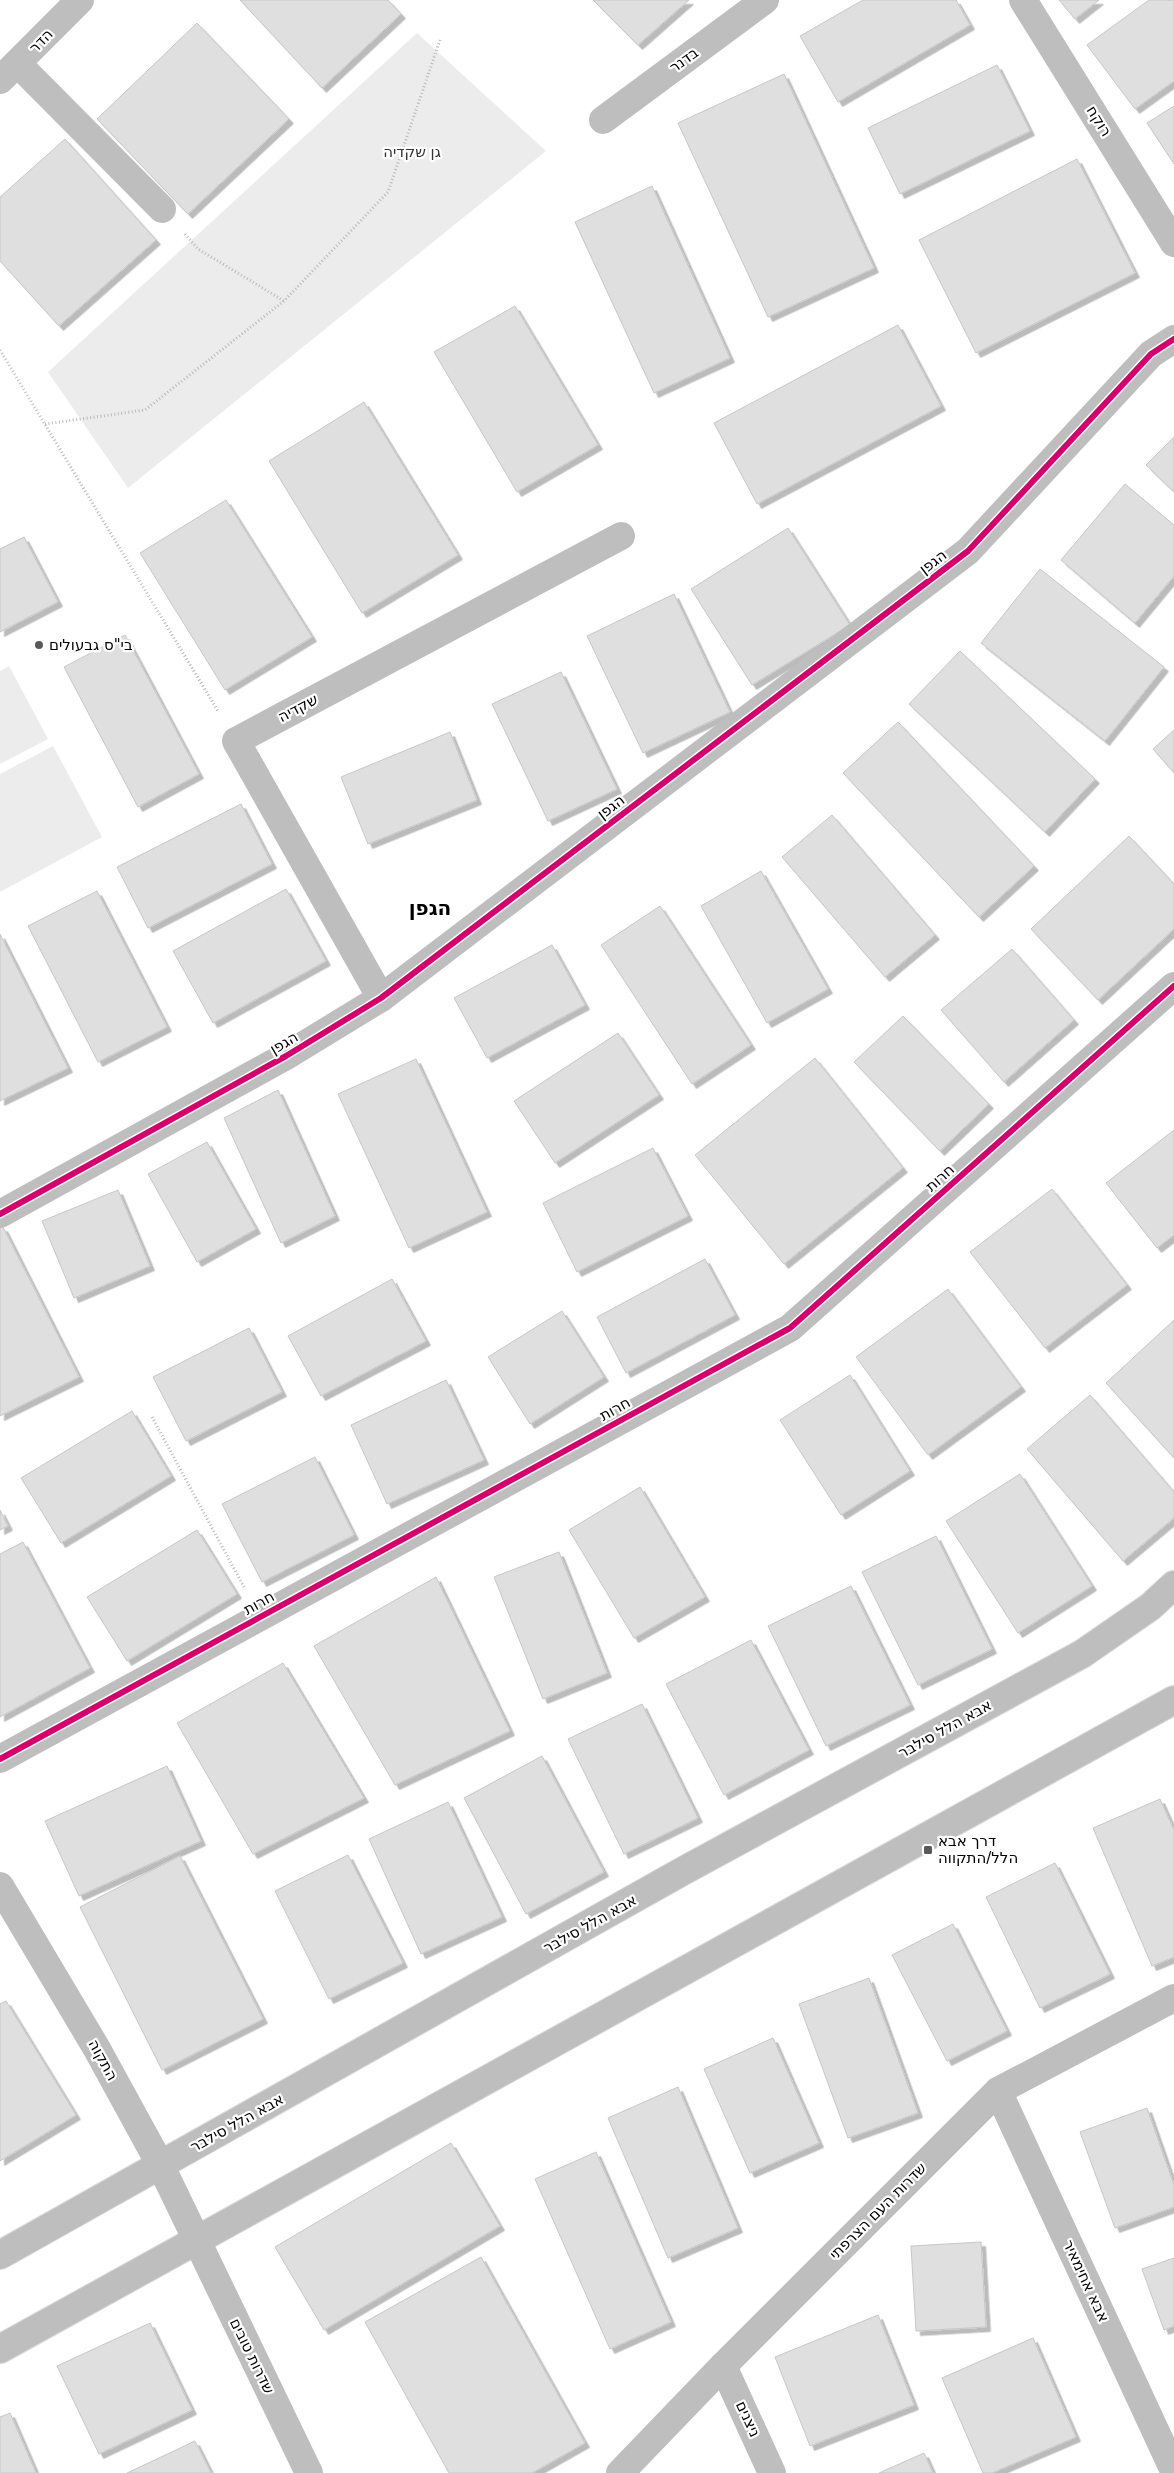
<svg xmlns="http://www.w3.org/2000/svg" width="1174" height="2473" font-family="'DejaVu Sans','Noto Sans Hebrew',sans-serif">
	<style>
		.green { fill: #ececec }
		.building { fill: #dfdfdf; stroke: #c7c7c7; filter: url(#shadow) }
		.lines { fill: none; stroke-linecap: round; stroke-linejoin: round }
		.major-casing { stroke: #dbdbdb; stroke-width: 30 }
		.path { stroke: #b9b9b9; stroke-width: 3; stroke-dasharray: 1 2.5; stroke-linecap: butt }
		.minor { stroke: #bebebe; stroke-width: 28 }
		.major { stroke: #bebebe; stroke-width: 28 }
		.cycleway-casing { stroke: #fff; stroke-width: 9 }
		.cycleway { stroke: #d6006c; stroke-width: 6 }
		.poi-dot { fill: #595959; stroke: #fff; stroke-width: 2 }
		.labels { text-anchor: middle; stroke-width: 4.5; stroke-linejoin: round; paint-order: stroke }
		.street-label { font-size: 15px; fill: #000; stroke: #fff }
		.park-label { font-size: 15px; fill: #333; stroke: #fff }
		.poi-label { font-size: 15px; fill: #000; stroke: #fff; text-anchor: start }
		.district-label { font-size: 20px; font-weight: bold; fill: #000; stroke: #fff }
	</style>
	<defs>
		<filter id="shadow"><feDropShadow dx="4.5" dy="4.5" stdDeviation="0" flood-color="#0004"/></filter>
	</defs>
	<rect width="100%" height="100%" fill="#fff"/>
	<!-- green -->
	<g class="green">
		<polygon points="417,33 546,151 128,488 48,372"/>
		<polygon points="9,666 48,739 0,764 0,671"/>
		<polygon points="53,746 102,837 0,892 0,774"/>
	</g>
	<!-- building -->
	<g class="building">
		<polygon points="240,0 388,0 401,14 322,88"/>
		<polygon points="593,0 689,0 638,45"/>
		<polygon points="863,0 956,0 970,25 838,102 800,36"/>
		<polygon points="1059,0 1099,0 1075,19"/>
		<polygon points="1149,0 1174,0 1174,81 1135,109 1087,45"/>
		<polygon points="197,23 289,119 188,214 97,119"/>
		<polygon points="997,65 1030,131 900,194 868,128"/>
		<polygon points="784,74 874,268 768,317 678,123"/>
		<polygon points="1174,106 1174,164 1147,123"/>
		<polygon points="65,139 156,240 59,326 0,261 0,197"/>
		<polygon points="1077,159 1135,273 976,353 919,240"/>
		<polygon points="652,186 730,358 654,393 575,222"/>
		<polygon points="515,306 598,445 517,492 434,352"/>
		<polygon points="898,325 941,406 757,504 714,423"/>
		<polygon points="364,402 458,555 362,613 269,461"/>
		<polygon points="1174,437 1174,492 1146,465"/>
		<polygon points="1125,484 1174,525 1174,576 1135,623 1061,560"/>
		<polygon points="226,500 312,637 225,690 140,553"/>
		<polygon points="788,528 850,625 752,685 691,589"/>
		<polygon points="24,537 58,602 0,632 0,549"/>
		<polygon points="1040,569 1164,667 1105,741 981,643"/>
		<polygon points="674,594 730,712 643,753 587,636"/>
		<polygon points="125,635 199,774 138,807 64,667"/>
		<polygon points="960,651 1095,779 1045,832 909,704"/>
		<polygon points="561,672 617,789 548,821 492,704"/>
		<polygon points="898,722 1034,866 979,917 843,773"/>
		<polygon points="1174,730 1174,773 1153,749"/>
		<polygon points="450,732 477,800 368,844 341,777"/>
		<polygon points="241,804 272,864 148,928 117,867"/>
		<polygon points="832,815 935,935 885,977 782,857"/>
		<polygon points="1129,836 1174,884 1174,929 1098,1000 1031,929"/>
		<polygon points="761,871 828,989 767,1023 701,906"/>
		<polygon points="286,889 326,961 213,1023 173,951"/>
		<polygon points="97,891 167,1027 98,1062 28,926"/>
		<polygon points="660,906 751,1045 692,1084 601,945"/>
		<polygon points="0,934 68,1068 0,1101"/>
		<polygon points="552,945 585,1005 487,1058 454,998"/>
		<polygon points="1012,949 1074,1020 1004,1082 941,1010"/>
		<polygon points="903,1016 989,1104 940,1151 854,1062"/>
		<polygon points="618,1033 659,1095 555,1163 514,1101"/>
		<polygon points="815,1058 903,1168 784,1264 695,1155"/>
		<polygon points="416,1059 487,1212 409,1248 338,1094"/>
		<polygon points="278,1090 335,1216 281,1243 224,1118"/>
		<polygon points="1174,1130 1174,1235 1157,1248 1106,1183"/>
		<polygon points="207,1142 256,1229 197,1262 148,1174"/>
		<polygon points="653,1148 688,1216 577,1272 543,1203"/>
		<polygon points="1052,1189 1127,1285 1045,1348 970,1252"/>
		<polygon points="118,1190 150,1266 74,1298 42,1221"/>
		<polygon points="3,1227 79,1377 0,1416 0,1228"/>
		<polygon points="705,1259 735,1315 626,1373 597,1317"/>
		<polygon points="392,1279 426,1341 321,1396 288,1336"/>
		<polygon points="948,1289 1021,1387 928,1455 856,1357"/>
		<polygon points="562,1311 604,1377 530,1424 488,1357"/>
		<polygon points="1174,1320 1174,1458 1106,1383"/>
		<polygon points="249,1328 282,1392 186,1441 153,1377"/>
		<polygon points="850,1375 910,1471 841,1515 780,1420"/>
		<polygon points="446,1380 484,1460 387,1504 351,1425"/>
		<polygon points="1090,1395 1174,1492 1174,1518 1123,1561 1027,1449"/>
		<polygon points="132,1411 171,1476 61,1543 21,1478"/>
		<polygon points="315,1457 354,1535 262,1582 222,1504"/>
		<polygon points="1020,1474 1092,1586 1018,1633 946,1521"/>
		<polygon points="640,1487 705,1597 634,1638 569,1530"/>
		<polygon points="0,1510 8,1526 0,1530"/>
		<polygon points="197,1530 237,1594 127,1661 87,1597"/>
		<polygon points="936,1536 992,1649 918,1685 862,1572"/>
		<polygon points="23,1542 90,1668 0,1717 0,1554"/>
		<polygon points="559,1552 607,1673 543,1699 494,1577"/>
		<polygon points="436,1577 510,1731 395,1785 314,1646"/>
		<polygon points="851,1586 910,1705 826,1746 768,1626"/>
		<polygon points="751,1640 809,1750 724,1795 666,1684"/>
		<polygon points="283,1663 364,1798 253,1854 177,1723"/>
		<polygon points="642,1704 698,1818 624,1854 568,1739"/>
		<polygon points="542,1756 604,1872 526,1914 464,1798"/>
		<polygon points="167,1766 201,1841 79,1896 45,1821"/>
		<polygon points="1160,1799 1174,1830 1174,1957 1152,1966 1093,1828"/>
		<polygon points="448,1802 502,1917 421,1954 369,1839"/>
		<polygon points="348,1855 403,1963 329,1999 275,1891"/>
		<polygon points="180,1856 263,2019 162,2070 80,1907"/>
		<polygon points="1055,1863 1110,1974 1040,2008 986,1897"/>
		<polygon points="953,1924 1007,2031 947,2061 892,1955"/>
		<polygon points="869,1978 918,2113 848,2138 799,2004"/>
		<polygon points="6,2001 76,2115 0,2161 0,2004"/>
		<polygon points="773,2038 819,2143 750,2173 704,2069"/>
		<polygon points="678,2087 738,2228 668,2258 608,2118"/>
		<polygon points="1147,2108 1174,2185 1174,2207 1115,2228 1080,2132"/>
		<polygon points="451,2143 500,2226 324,2330 275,2247"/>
		<polygon points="596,2152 671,2322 610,2349 535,2179"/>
		<polygon points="981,2242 986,2327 916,2331 911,2246"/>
		<polygon points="481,2257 585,2443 532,2473 449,2473 365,2322"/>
		<polygon points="1174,2258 1174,2326 1164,2330 1142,2269"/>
		<polygon points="878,2315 914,2405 810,2446 775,2357"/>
		<polygon points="150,2323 192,2410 99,2454 57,2366"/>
		<polygon points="1033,2338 1076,2437 992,2473 983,2473 942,2378"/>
		<polygon points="10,2413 36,2473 0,2473 0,2417"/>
		<polygon points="195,2441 211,2473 127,2473"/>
		<polygon points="924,2453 933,2473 879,2473"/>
	</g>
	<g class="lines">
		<!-- major casing -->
		<g class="major-casing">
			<g id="major">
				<polyline points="0,2255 683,1871 1082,1654 1150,1607 1174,1585"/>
				<polyline points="0,2349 1174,1700"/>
			</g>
		</g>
		<!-- path -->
		<g class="path">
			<polyline points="185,234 198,249 284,301"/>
			<polyline points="0,350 218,711"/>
			<polyline points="45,424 145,410 284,301 388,192 440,40"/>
			<polyline points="152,1417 244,1587"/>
		</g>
		<!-- minor -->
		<g class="minor">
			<polyline points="1023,0 1174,243"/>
			<polyline points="18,64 162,209"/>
			<polyline points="0,80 80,0"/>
			<polyline points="603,120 765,0"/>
			<polyline points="381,998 236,741 621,536"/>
			<polyline points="0,1214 286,1056 381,998 968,551 1151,354 1174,339"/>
			<polyline points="0,1759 790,1328 1174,986"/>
			<polyline points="0,1886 97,2049 161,2166 309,2473"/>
			<polyline points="998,2091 1174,2471"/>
			<polyline points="723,2366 772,2473"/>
			<polyline points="620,2473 723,2366 998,2091 1174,1998"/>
		</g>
		<!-- major -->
		<use href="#major" class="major"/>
		<!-- cycleway casing -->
		<g class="cycleway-casing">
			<g id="cycleway">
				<polyline points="0,1214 286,1056 381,998 968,551 1151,354 1174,339"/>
				<polyline points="0,1759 790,1328 1174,986"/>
			</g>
		</g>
		<!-- cycleway -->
		<use href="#cycleway" class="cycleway"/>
	</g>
	<!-- markers -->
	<g class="poi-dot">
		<circle cx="39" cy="645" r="5"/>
		<rect x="923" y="1845" width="10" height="10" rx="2.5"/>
	</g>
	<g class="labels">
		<!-- street labels -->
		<g class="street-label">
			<text transform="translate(41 41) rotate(-46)" y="5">הדר</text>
			<text transform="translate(684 60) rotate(-36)" y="5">בדנר</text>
			<text transform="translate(1099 121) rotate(58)" y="5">רוקח</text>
			<text transform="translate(933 562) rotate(-37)" y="5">הגפן</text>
			<text transform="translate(298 708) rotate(-28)" y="5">שקדיה</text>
			<text transform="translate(611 807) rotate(-37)" y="5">הגפן</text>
			<text transform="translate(284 1043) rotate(-30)" y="5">הגפן</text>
			<text transform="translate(940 1178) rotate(-42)" y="5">חרות</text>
			<text transform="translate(615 1409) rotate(-29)" y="5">חרות</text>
			<text transform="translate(259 1603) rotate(-29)" y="5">חרות</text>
			<text transform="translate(945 1729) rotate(-29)" y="5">אבא הלל סילבר</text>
			<text transform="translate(590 1924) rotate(-29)" y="5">אבא הלל סילבר</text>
			<text transform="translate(103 2060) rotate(61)" y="5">התקוה</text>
			<text transform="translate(237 2123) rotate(-29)" y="5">אבא הלל סילבר</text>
			<text transform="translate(878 2211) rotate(-45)" y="5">שדרות העם הצרפתי</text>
			<text transform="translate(1086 2281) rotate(65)" y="5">אבא אחימאיר</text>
			<text transform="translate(252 2356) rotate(64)" y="5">שדרות טובים</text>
			<text transform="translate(748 2419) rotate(65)" y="5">ניצנים</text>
		</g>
		<!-- park labels -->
		<g class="park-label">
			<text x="412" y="157">גן שקדיה</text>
		</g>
		<!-- poi labels -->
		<g class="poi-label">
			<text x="49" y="650">בי"ס גבעולים</text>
			<text x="938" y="1846">דרך אבא<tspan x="938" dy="17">הלל/התקווה</tspan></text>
		</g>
		<!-- district labels -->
		<g class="district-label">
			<text x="430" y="915">הגפן</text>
		</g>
	</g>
</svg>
